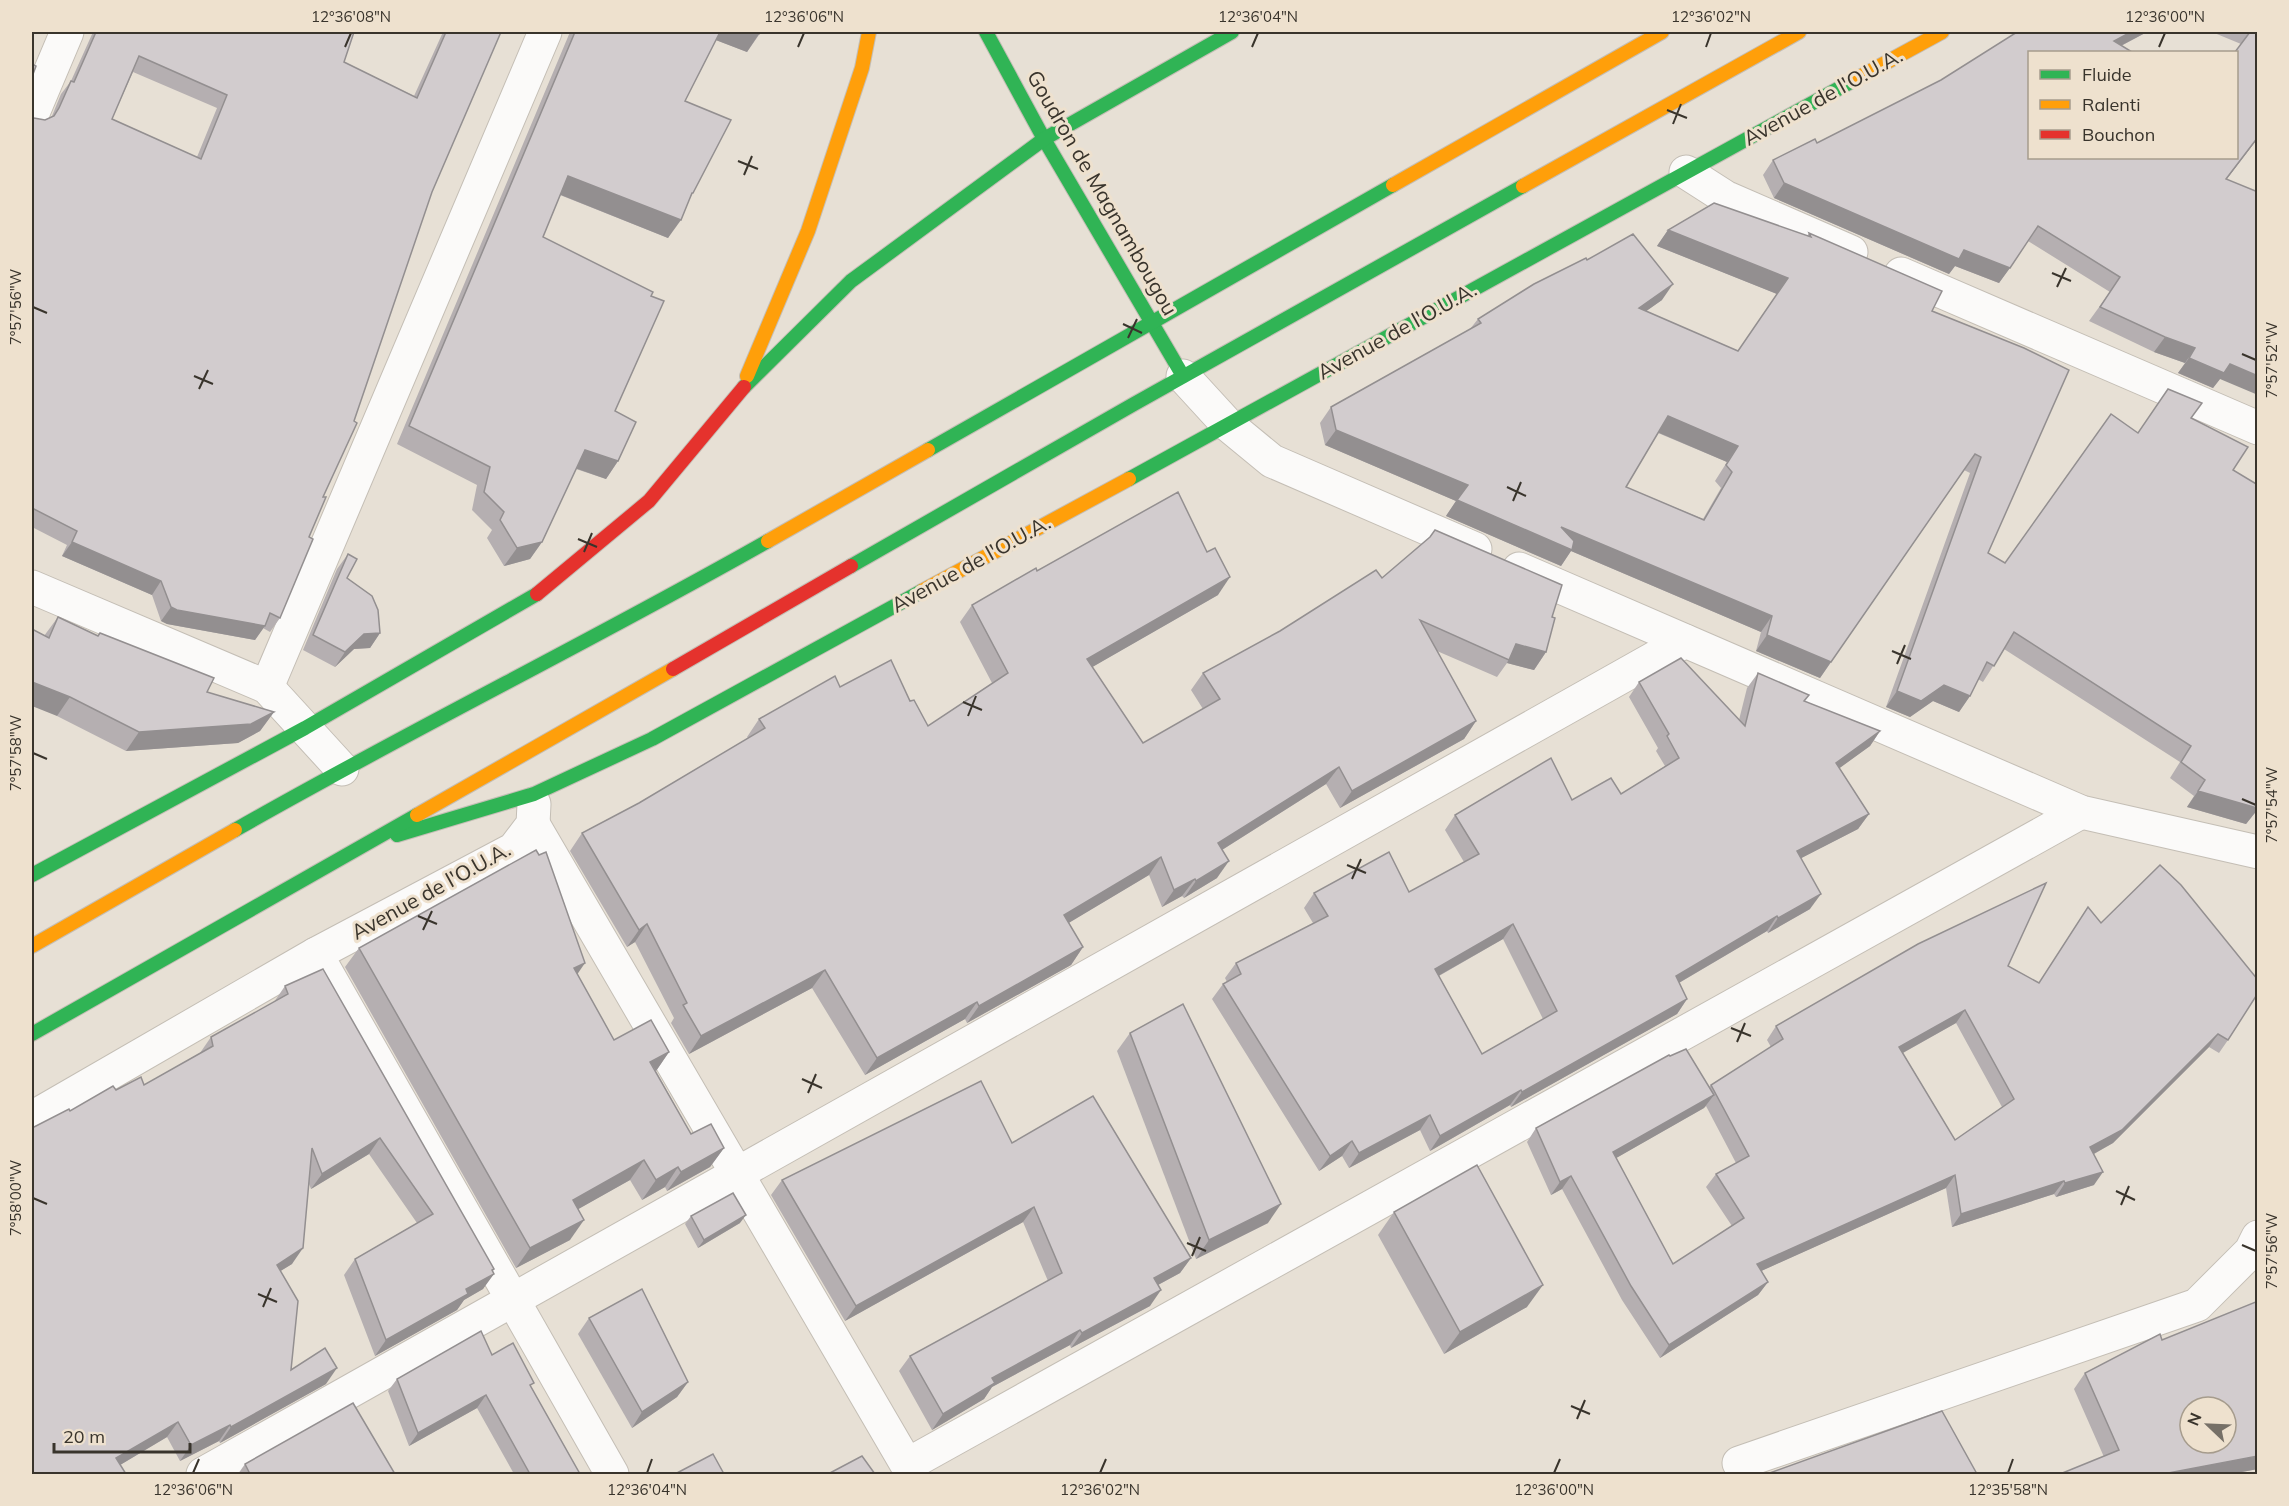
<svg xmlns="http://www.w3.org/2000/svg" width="2289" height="1506" font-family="Mulish,sans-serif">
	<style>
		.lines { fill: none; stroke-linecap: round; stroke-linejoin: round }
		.street-casing { stroke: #c4beb5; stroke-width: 35 }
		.fast-casing { stroke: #c4beb5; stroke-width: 16 }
		.slow-casing { stroke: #c4beb5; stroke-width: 16 }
		.jam-casing { stroke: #c4beb5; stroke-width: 16 }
		.street { stroke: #fbfaf9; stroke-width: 33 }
		.fast { stroke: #30b455; stroke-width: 14 }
		.slow { stroke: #ff9f0a; stroke-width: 14 }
		.jam { stroke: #e5322d; stroke-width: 14 }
		.wall { fill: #b5afb1; fill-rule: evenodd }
		.shaded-wall { fill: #938f90 }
		.building { fill: #d2ccce; stroke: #938f90; stroke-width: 1.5; fill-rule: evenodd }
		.ticks { fill: none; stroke: #39342c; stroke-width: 2 }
		.labels { text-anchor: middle; stroke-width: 6; stroke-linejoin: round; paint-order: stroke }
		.street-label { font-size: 21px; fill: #39342c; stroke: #eee1ce }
		.neatline { fill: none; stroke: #39342c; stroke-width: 2 }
		.ticks-label { font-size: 15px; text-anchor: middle; fill: #39342c }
	</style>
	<rect width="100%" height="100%" fill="#e7e0d5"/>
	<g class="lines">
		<!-- street casing -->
		<g class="street-casing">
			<g id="street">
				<polyline points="32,115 67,32"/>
				<polyline points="1686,172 1725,197 1851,252"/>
				<polyline points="1901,274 2258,428"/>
				<polyline points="1183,376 1227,424 1272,461 1475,549"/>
				<polyline points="1519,569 2081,812 2258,852"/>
				<polyline points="32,587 267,687 342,769"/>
				<polyline points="267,687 545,32"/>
				<polyline points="533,824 907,1465 2081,812"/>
				<polyline points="316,954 612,1474"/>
				<polyline points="32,1118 316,954 514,849 533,824 534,804"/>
				<polyline points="1739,1463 2197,1305 2251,1251 2258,1237"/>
				<polyline points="203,1474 1685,641"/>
			</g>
		</g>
		<!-- fast casing -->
		<g class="fast-casing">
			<g id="fast">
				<polyline points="986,32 1044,139 1183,376"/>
				<polyline points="744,387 851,281 1044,139 1232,32"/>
				<polyline points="928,450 1393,185"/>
				<polyline points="1129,479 1856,79"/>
				<polyline points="851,566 1134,404 1523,186"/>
				<path d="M235 830C410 730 592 641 768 541"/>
				<polyline points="397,835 534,794 652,739 922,591"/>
				<polyline points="32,875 305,728 537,594"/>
				<polyline points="32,1034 417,815"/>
			</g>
		</g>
		<!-- slow casing -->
		<g class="slow-casing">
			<g id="slow">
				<polyline points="1856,79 1942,32"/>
				<polyline points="1393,185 1662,32"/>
				<polyline points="1523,186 1799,32"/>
				<polyline points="747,376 808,231 862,68 869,32"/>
				<polyline points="768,541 928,450"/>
				<polyline points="922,591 1129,479"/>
				<polyline points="417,815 673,669"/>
				<polyline points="32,946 235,830"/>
			</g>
		</g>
		<!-- jam casing -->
		<g class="jam-casing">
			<g id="jam">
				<polyline points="537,594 649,501 744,387"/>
				<polyline points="673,669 851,566"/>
			</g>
		</g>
		<!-- street -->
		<use href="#street" class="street"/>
		<!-- fast -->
		<use href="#fast" class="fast"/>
		<!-- slow -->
		<use href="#slow" class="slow"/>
		<!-- jam -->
		<use href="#jam" class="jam"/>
	</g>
	<!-- wall -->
	<g class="wall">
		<path d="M93 32H354L344 62 414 96 443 32H501L432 192 280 618 270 632 263 628 255 640 167 624 161 621 152 595 62 556 67 545 32 527V116L34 118 45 120 52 116 61 94 71 81ZM133 72 217 108 197 157 112 119Z"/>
		<polygon points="570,32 761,32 747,52 716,40 685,101 693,193 689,200 668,238 560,195 543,237 615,411 618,461 606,479 576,469 542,542 530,559 504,566 487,538 492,530 472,510 477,485 397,444"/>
		<polygon points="2017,32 2147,32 2121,46 2030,158 2236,158 2241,44 2212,32 2258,32 2258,138 2226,180 2220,379 2213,388 2178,373 2185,363 2154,352 2089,321 2110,292 2028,241 1999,283 1955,266 1949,274 1774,198 1763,175 1773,160 1817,143 1941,80"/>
		<path d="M1668 230 1807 236 1809 233 1932 311 2024 348 1988 553 2005 563 2138 433 2191 418 2233 470 2258 485V809L2246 824 2187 807 2194 796 2170 778 2180 762 2004 649 1983 682 1978 679 1970 696 1959 712 1933 701 1910 717 1886 707 1970 473 1964 470 1820 678 1756 651 1761 632 1571 551 1561 566 1446 516 1456 501 1325 445 1320 423 1331 407 1470 329 1478 319 1587 260 1662 300 1646 311 1738 351 1777 294 1657 246ZM1658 433 1727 462 1715 481 1721 488 1703 519 1626 487Z"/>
		<polygon points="348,554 347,578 380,633 370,648 354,649 335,667 303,650 337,569"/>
		<polygon points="1037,571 1218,595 1092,667 1143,743 1203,709 1191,690 1203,673 1382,578 1552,617 1546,652 1534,670 1507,663 1497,677 1437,651 1476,721 1464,739 1340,808 1326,784 1222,850 1217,878 1184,898 1182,896 1162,907 1149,875 1068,923 1083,947 1071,965 967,1023 965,1019 865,1075 812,988 689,1054 671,1023 674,1018 635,942 627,947 570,851 582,833 639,803 748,738 747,737 759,719 840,687 910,701 928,726 992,683 960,622 972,605"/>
		<polygon points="58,617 98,636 100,633 207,692 274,712 260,731 238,743 126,751 57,716 44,636"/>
		<path d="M1758 673 1804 701 1880 731 1870 746 1839 768 1869 814 1858 829 1801 858 1810 909 1768 933 1767 931 1679 983 1687 999 1677 1014 1511 1107 1510 1105 1430 1151 1420 1130 1349 1168 1342 1156 1319 1171 1212 999 1223 984 1227 982 1225 978 1236 963 1313 923 1304 908 1314 893 1409 892 1464 862 1445 830 1455 815 1621 794 1665 766 1656 751 1658 748 1629 697 1639 682 1739 720 1747 688ZM1503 939 1543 1019 1482 1054 1439 976Z"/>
		<path d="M2088 907 2101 923 2228 1040 2219 1053 2209 1047 2113 1143 2094 1154V1185L2056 1197 2054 1194 1952 1227 1946 1188 1761 1271 1768 1282 1758 1295 1660 1358 1622 1300 1562 1189 1551 1195 1527 1142 1536 1128 1670 1056 1709 1087 1711 1085 1771 1047 1767 1040 1776 1026 2008 966 2039 983ZM1956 1023 2002 1107 1955 1140 1903 1053ZM1706 1106 1736 1163 1716 1174 1706 1187 1732 1226 1673 1264 1616 1158 1704 1108Z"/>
		<polygon points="359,948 577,974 614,1040 669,1052 656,1071 691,1134 724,1148 710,1167 667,1191 665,1187 642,1200 630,1180 578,1209 570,1240 516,1268 345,967"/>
		<polygon points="285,986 494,1269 483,1289 464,1300 457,1310 375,1356 344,1275 355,1259 417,1223 369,1154 311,1189 309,1184 292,1264 280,1271 291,1370 326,1384 220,1443 219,1441 180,1461 167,1437 120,1465 32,1474 70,1111 116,1090 144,1085 200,1053 211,1037 274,1002"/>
		<polygon points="1130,1033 1268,1223 1196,1259 1117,1051"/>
		<polygon points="1012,1143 1191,1258 1180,1273 1158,1285 1150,1306 1071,1348 1070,1345 992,1387 984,1399 932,1430 899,1371 910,1356 1048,1281 1023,1222 845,1321 771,1195 782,1180"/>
		<polygon points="1394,1212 1527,1307 1444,1354 1378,1235"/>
		<polygon points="691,1216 740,1223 698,1248 685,1224"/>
		<polygon points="589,1318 688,1382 677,1397 632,1428 578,1334"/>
		<polygon points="2162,1340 2258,1469 2231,1474 2060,1474 2104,1457 2074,1389 2085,1373"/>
		<polygon points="492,1355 531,1387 580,1474 514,1474 477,1408 409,1446 388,1391 397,1379"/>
		<polygon points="245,1464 395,1474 238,1474"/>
	</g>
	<!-- shaded-wall -->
	<g class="shaded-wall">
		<polygon points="718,32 752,32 759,34 747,52 713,39"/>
		<polygon points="2131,32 2147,32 2109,52 2114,41"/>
		<polygon points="2258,137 2258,138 2215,194 2226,179"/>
		<polygon points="568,176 681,220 668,238 556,193"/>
		<polygon points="1784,183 1964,250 2010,268 1999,283 1955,266 1949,274 1774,198"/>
		<polygon points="1668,230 1788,278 1777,294 1657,246"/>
		<polygon points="1673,284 1662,300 1628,324 1639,308"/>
		<polygon points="2165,337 2195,348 2185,363 2154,352"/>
		<polygon points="2189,358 2230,364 2258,376 2258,395 2220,379 2213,388 2178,373"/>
		<polygon points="1668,416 1738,446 1727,462 1657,432"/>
		<polygon points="1336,430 1468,485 1561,527 1772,616 1761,632 1571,551 1561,566 1446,516 1456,501 1325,445"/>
		<polygon points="585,450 618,461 606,479 572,467"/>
		<polygon points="72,542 161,581 152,595 62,556"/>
		<polygon points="542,542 530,559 504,566 517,548"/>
		<polygon points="1230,577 1218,595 1075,677 1087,659"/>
		<polygon points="171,607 265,626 255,640 167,624 161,621"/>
		<polygon points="380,633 370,648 354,649 335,667 345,652 364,634"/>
		<polygon points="1767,635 1831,662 1820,678 1756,651"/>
		<polygon points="1516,644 1546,652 1534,670 1507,663"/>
		<polygon points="32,682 70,697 57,716 32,706"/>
		<polygon points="1944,685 1970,696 1959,712 1933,701 1910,717 1886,707 1897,691"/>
		<polygon points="274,712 260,731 238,743 126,751 139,732"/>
		<polygon points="1476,721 1464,739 1340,808 1352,791"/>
		<polygon points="1880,731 1870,746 1826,778 1836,763"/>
		<polygon points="1339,767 1326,784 1206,860 1218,843"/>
		<polygon points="2198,791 2258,808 2258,809 2246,824 2187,807"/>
		<polygon points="1869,814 1858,829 1786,866 1797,851"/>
		<polygon points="1161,857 1149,875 1052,933 1064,915"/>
		<polygon points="1229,861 1217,878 1184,898 1196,881"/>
		<polygon points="1195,879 1182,896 1162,907 1174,890"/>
		<polygon points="1821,894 1810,909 1768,933 1778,918"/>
		<polygon points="1777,916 1767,931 1665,991 1676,976"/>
		<polygon points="647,924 635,942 627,947 639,930"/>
		<polygon points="1513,924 1503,939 1424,984 1435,969"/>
		<polygon points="1083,947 1071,965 967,1023 979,1006"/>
		<polygon points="585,963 572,982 574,968"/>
		<polygon points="825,970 812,988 689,1054 701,1036"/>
		<polygon points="1687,999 1677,1014 1511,1107 1522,1092"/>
		<polygon points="977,1002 965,1019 865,1075 877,1058"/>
		<polygon points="1965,1010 1956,1023 1890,1060 1899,1047"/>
		<polygon points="2218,1034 2209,1047 2113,1143 2081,1161 2090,1147"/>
		<polygon points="669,1052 656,1071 650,1062"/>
		<polygon points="1521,1090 1510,1105 1430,1151 1440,1136"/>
		<polygon points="1714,1095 1704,1108 1604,1165 1613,1152"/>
		<polygon points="1430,1115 1420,1130 1349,1168 1359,1153"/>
		<polygon points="380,1138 369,1154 311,1189 322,1174"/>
		<polygon points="1352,1141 1342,1156 1319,1171 1330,1156"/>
		<polygon points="724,1148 710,1167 667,1191 681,1172"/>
		<polygon points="644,1160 630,1180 559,1220 573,1200"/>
		<polygon points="678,1167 665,1187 642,1200 656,1180"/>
		<polygon points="2103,1172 2094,1185 2056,1197 2065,1183"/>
		<polygon points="1955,1175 1946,1188 1748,1277 1757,1264"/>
		<polygon points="1571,1176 1562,1189 1551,1195 1560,1182"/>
		<polygon points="2064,1181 2054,1194 1952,1227 1961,1214"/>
		<polygon points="1281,1204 1268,1223 1196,1259 1209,1240"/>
		<polygon points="1034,1207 1023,1222 845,1321 856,1306"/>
		<polygon points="746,1215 740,1223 698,1248 704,1240"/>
		<polygon points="584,1220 570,1240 516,1268 530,1248"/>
		<polygon points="303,1248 292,1264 266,1280 277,1265"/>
		<polygon points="1191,1258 1180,1273 1143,1293 1154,1278"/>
		<polygon points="494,1269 488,1277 494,1274 483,1289 464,1300 457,1310 375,1356 386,1340 466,1289"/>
		<polygon points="1768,1282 1758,1295 1660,1358 1669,1345"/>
		<polygon points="1543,1285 1527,1307 1444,1354 1460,1332"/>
		<polygon points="1161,1290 1150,1306 1071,1348 1082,1333"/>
		<polygon points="1080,1330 1070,1345 992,1387 984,1399 932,1430 943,1414 992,1378"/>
		<polygon points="337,1368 326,1384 220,1443 231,1427"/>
		<polygon points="688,1382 677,1397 632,1428 642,1412"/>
		<polygon points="486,1395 477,1408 409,1446 418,1433"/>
		<polygon points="178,1422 167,1437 105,1474 116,1458"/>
		<polygon points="230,1425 219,1441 180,1461 191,1445"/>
		<polygon points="2258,1456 2258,1469 2231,1474 2163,1474"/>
	</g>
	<!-- building -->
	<g class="building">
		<path d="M96 32H354L344 62 417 98 446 32H501L432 192 354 421 357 423 323 497H326L309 537 313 539 280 618 270 613 265 626 177 610 171 607 161 581 72 542 77 531 32 508V116L34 118 45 120 54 116 59 108 71 81 74 82ZM139 56 227 95 201 159 112 119Z"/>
		<polygon points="575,32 720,32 685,101 731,120 693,193 692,193 681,220 568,176 543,237 653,292 651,296 664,301 615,411 636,422 618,461 585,450 542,542 517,548 500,520 504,512 484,492 490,467 409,426"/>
		<polygon points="752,32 761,32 759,34"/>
		<polygon points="2017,32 2131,32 2114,41 2132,52 2030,52 2030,158 2236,158 2236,52 2235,52 2250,32 2258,32 2258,137 2226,179 2258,192 2258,376 2230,364 2224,373 2189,358 2195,348 2165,337 2100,307 2120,277 2038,226 2010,268 1964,250 1959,259 1784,183 1773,160 1815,139 1817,143 1941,80"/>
		<polygon points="32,64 36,66 32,77"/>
		<path d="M1714 203 1811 237 1809 233 1942 291 1932 311 2024 348 2069 370 1988 553 2005 563 2111 414 2138 433 2168 389 2202 403 2191 418 2248 447 2233 470 2258 485 2257 808 2198 791 2205 780 2181 762 2191 746 2014 632 1994 666 1987 662 1970 696 1944 685 1921 701 1897 691 1981 457 1975 454 1831 662 1767 635 1772 616 1561 527 1574 541 1572 550 1457 500 1468 485 1336 430 1331 407 1481 323 1478 319 1534 284 1586 258 1587 260 1633 234 1673 284 1639 308 1738 351 1788 278 1668 230ZM1668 416 1738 446 1726 465 1732 472 1704 520 1626 487Z"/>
		<polygon points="1178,492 1207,552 1215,548 1230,577 1087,659 1143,743 1220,699 1203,673 1280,631 1376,570 1382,578 1430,537 1435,530 1562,585 1552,617 1555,618 1546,652 1516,644 1509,660 1420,620 1476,721 1352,791 1339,767 1218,843 1229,861 1196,881 1195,879 1174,890 1161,857 1064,915 1083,947 979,1006 977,1002 877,1058 825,970 701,1036 683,1005 687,1003 647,924 639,930 582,833 639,803 765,728 759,719 835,676 840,687 891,660 910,701 914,700 928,726 1008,673 972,605 1036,568 1037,571"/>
		<polygon points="348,554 357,559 347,578 372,596 378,610 380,633 364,634 345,652 313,635"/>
		<polygon points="58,617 98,636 100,633 214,678 207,692 274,712 251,724 139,732 70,697 32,682 32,629 49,638"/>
		<path d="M1681 658 1745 726 1758 673 1809 695 1804 701 1880 731 1836 763 1869 814 1797 851 1821 894 1778 918 1777 916 1676 976 1687 999 1522 1092 1521 1090 1440 1136 1430 1115 1359 1153 1352 1141 1330 1156 1223 984 1241 974 1236 963 1328 916 1314 893 1389 852 1409 892 1479 854 1455 815 1551 758 1572 800 1611 778 1621 794 1679 758 1667 736 1669 734 1639 682ZM1513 924 1557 1011 1482 1054 1435 969Z"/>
		<polygon points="536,850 539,855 546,852 585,963 574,968 614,1040 651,1020 669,1052 650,1062 691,1134 711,1124 724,1148 681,1172 678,1167 656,1180 644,1160 573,1200 584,1220 530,1248 359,948"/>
		<path d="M2160 865 2181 885 2258 980V993L2228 1040 2218 1034 2122 1130 2090 1147 2103 1172 2065 1183 2064 1181 1961 1214 1955 1175 1757 1264 1768 1282 1669 1345 1631 1286 1571 1176 1560 1182 1536 1128 1669 1055 1670 1056 1686 1049 1714 1095 1613 1152 1673 1264 1744 1218 1716 1174 1749 1156 1711 1085 1783 1039 1776 1026 1918 944 2046 883 2008 966 2039 983 2088 907 2101 923ZM1965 1010 2014 1099 1955 1140 1899 1047Z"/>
		<polygon points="323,969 494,1269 492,1270 494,1274 466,1289 468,1294 386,1340 355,1259 433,1214 380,1138 322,1174 312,1148 303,1248 277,1265 298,1301 291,1370 325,1348 337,1368 231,1427 230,1425 191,1445 178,1422 116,1458 126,1474 32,1474 32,1128 69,1109 70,1111 113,1086 116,1090 141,1077 144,1085 213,1046 211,1037 288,994 285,986"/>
		<polygon points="1183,1004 1281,1204 1209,1240 1130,1033"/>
		<polygon points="981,1081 1012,1143 1093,1096 1191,1258 1154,1278 1161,1290 1082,1333 1080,1330 992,1378 995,1383 943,1414 910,1356 1062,1273 1034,1207 856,1306 782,1180"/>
		<polygon points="1477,1165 1543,1285 1460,1332 1394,1212"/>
		<polygon points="733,1193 746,1215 704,1240 691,1216"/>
		<polygon points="642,1289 688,1382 642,1412 589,1318"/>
		<path d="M2258 1301V1456L2163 1474H2060L2119 1450 2085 1373 2160 1334 2162 1340ZM2190 1407H2226V1443H2190Z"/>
		<polygon points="481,1331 492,1355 513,1343 534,1383 530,1385 580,1474 530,1474 486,1395 418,1433 397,1379"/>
		<polygon points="353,1403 395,1474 250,1474 245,1464"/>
		<polygon points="1942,1411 1977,1474 1767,1474"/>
		<polygon points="713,1454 724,1474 675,1474"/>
		<polygon points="862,1456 875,1474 828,1474"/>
	</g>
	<!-- ticks -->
	<path class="ticks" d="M345 47 351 33M798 47 804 33M1252 47 1258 33M1706 47 1711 33M2159 47 2165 33M1667 110 1687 118M1673 124 1681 104M738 161 758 169M744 175 752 156M2052 273 2071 281M2057 287 2066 268M33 307 47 313M1123 324 1142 333M1128 338 1137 319M2242 354 2256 360M194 376 213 384M199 389 208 370M1507 487 1526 496M1513 501 1521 482M578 539 597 547M584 552 592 533M1892 651 1911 659M1897 664 1905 645M963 702 982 710M968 716 976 696M33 753 47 759M2242 799 2256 805M1347 865 1366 873M1352 879 1361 859M418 916 437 924M423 930 432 911M1731 1028 1751 1036M1737 1042 1745 1023M802 1079 822 1088M808 1093 816 1074M2116 1191 2135 1200M33 1198 47 1204M2121 1205 2129 1186M1187 1243 1206 1251M2242 1245 2256 1251M1192 1256 1200 1237M258 1294 277 1302M263 1307 271 1288M1571 1406 1590 1414M1577 1419 1585 1400M193 1473 199 1459M647 1473 652 1459M1100 1473 1106 1459M1554 1473 1560 1459M2008 1473 2013 1459"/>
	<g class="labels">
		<!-- street labels -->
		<g class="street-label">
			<text transform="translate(1823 97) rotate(-29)" y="7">Avenue de l'O.U.A.</text>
			<text transform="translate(1102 193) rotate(60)" y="7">Goudron de Magnambougou</text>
			<text transform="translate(1397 331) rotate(-29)" y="7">Avenue de l'O.U.A.</text>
			<text transform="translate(971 564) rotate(-29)" y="7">Avenue de l'O.U.A.</text>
			<text transform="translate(431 891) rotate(-29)" y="7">Avenue de l'O.U.A.</text>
		</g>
	</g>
	<!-- border -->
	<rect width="2289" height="1506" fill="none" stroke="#eee1ce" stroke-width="66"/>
	<!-- legend -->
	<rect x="2028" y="51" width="210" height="108" fill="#eee1ce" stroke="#a69c8d" stroke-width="1.5"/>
	<rect x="2040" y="70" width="30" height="9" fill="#30b455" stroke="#a69c8d" stroke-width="1.5"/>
	<text x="2082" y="81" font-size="18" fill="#39342c">Fluide</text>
	<rect x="2040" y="100" width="30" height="9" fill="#ff9f0a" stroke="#a69c8d" stroke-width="1.5"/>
	<text x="2082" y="111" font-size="18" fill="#39342c">Ralenti</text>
	<rect x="2040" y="130" width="30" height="9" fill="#e5322d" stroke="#a69c8d" stroke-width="1.5"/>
	<text x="2082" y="141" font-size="18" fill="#39342c">Bouchon</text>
	<!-- north arrow -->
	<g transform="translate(2208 1425) rotate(293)"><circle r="28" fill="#eee1ce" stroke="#a69c8d" stroke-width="1.5"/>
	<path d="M0-4.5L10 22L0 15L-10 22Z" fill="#767067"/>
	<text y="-9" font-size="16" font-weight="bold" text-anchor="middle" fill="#39342c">N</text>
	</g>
	<!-- scale -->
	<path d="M54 1443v9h136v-9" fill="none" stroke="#39342c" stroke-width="3"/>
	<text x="63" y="1443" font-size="18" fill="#39342c" stroke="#eee1ce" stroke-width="4.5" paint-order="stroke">20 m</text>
	<rect x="33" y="33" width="2223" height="1440" class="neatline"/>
	<g class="ticks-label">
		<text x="351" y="22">12°36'08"N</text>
		<text x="804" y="22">12°36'06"N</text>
		<text x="1258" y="22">12°36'04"N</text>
		<text x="1711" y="22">12°36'02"N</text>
		<text x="2165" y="22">12°36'00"N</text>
		<text transform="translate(16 307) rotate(-90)" y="5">7°57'56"W</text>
		<text transform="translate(2272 360) rotate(-90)" y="5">7°57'52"W</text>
		<text transform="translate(16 753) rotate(-90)" y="5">7°57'58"W</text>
		<text transform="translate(2272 805) rotate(-90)" y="5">7°57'54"W</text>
		<text transform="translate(16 1198) rotate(-90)" y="5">7°58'00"W</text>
		<text transform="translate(2272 1251) rotate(-90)" y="5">7°57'56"W</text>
		<text x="193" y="1495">12°36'06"N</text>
		<text x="647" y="1495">12°36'04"N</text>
		<text x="1100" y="1495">12°36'02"N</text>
		<text x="1554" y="1495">12°36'00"N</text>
		<text x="2008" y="1495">12°35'58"N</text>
	</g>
</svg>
